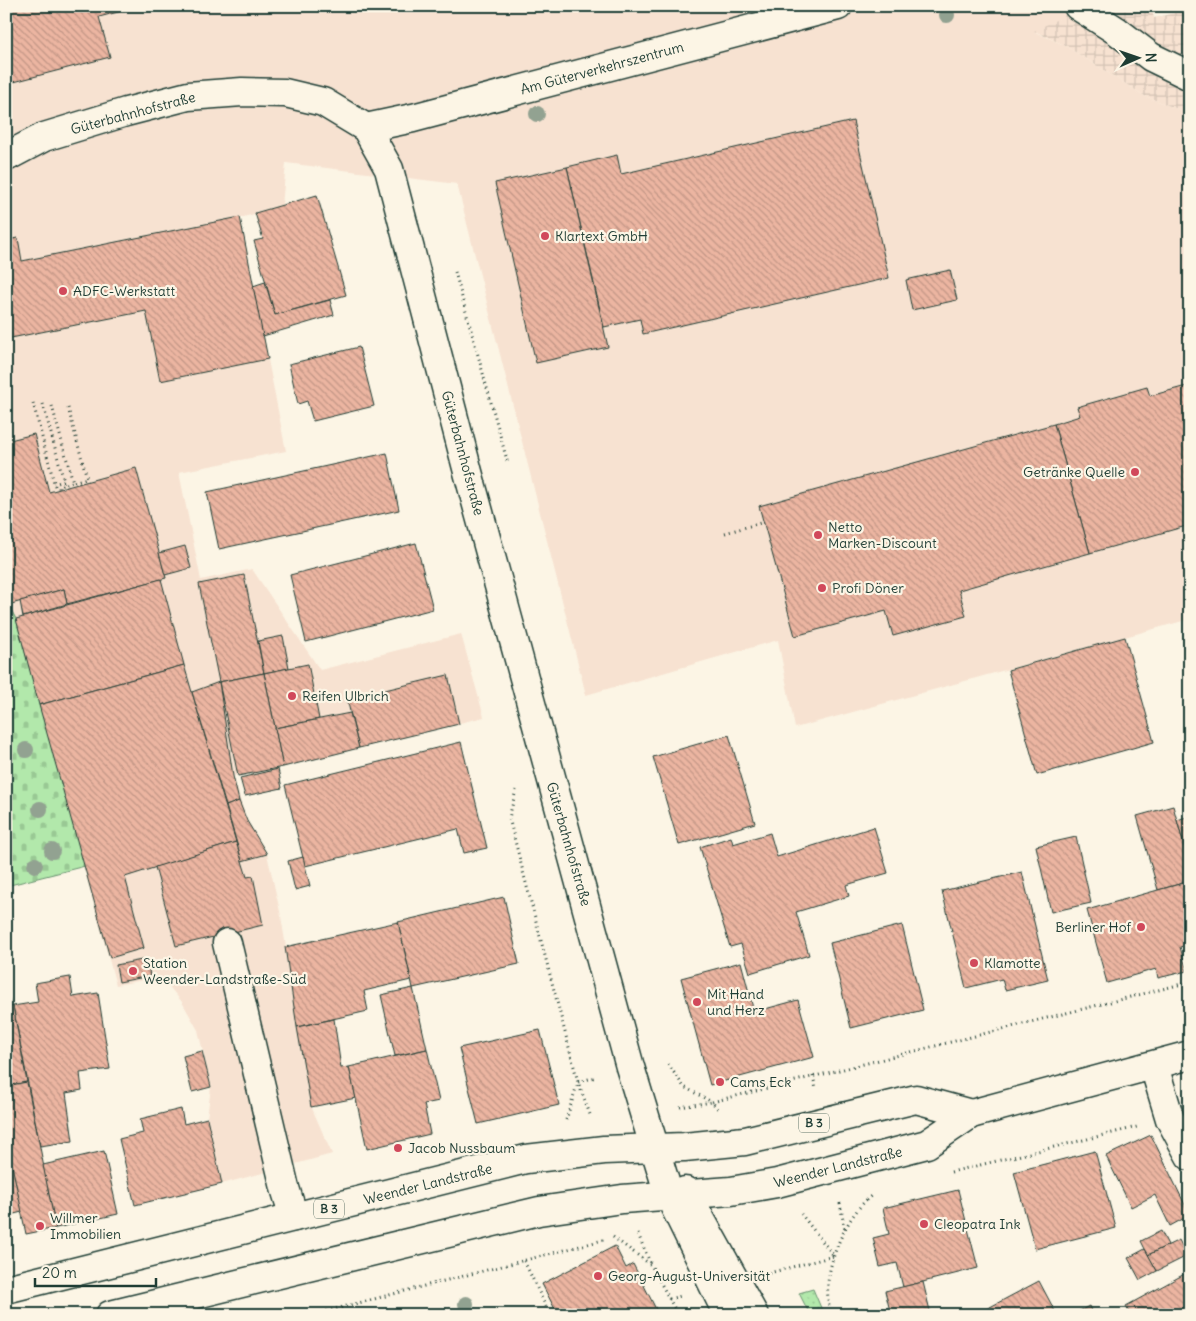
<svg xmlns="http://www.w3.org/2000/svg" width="1196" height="1321" font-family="Delius,sans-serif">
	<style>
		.built { fill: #f7e2d1 }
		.industrial { fill: url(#industrial-grid) }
		.grass { fill: url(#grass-dots); stroke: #689270 }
		.cemetery { fill: url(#cemetery-stones); stroke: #689270 }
		.building { fill: url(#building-back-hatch); stroke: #1f3d34 }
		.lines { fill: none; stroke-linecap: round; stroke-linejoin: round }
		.minor-casing { stroke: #1f3d34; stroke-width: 31 }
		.major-casing { stroke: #1f3d34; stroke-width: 31 }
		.path { stroke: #1f3d34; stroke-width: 3; stroke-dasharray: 1 4; stroke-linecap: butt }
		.minor { stroke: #fcf5e5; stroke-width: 28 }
		.major { stroke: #fcf5e5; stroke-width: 28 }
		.tree { fill: #92a291 }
		.poi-dot { fill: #d1495b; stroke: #fcf5e5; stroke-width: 2 }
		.labels { text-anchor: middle; stroke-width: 4.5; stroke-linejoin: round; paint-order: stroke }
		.shield { fill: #fcf5e5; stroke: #617469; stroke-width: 1 }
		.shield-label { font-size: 12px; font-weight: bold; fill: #1f3d34 }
		.street-label { font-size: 14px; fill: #1f3d34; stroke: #fcf5e5 }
		.poi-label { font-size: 14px; fill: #1f3d34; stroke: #fcf5e5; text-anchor: start }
	</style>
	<defs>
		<pattern id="industrial-grid" width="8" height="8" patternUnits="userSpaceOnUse" patternTransform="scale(1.25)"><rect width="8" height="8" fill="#f7e2d1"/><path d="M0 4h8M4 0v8" fill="none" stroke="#d3c3b4"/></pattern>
		<pattern id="grass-dots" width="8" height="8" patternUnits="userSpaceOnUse" patternTransform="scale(1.25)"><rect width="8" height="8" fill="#b2e8ab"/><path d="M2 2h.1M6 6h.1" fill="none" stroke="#99c894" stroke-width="1.8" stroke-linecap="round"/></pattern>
		<pattern id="cemetery-stones" width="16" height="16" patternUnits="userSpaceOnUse" patternTransform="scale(1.25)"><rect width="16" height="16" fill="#b2e8ab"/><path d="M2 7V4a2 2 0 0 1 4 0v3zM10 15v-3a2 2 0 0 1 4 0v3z" fill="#99c894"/></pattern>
		<pattern id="building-back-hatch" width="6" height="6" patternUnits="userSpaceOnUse" patternTransform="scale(1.25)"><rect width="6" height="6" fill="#ecb5a1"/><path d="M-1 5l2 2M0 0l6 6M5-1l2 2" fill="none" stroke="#bf9484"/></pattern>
	</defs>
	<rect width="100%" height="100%" fill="#fcf5e5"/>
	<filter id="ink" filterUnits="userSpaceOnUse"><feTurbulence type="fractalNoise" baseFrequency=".02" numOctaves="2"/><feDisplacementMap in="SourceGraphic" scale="10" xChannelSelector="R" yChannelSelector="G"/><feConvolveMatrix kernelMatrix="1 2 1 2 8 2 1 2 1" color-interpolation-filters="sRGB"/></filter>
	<g filter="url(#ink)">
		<!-- built -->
		<polygon class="built" points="6,6 1084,6 1035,32 1064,45 1145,96 1190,114 1190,619 795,728 778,640 586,695 457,184 286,163 282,206 240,218 286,451 179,472 201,580 252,569 320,670 461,634 484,717 283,767 233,776 247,821 267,854 281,916 311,1106 332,1154 222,1184 207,1118 211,1087 198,1030 182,1002 161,977 116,985 16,619 6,600"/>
		<!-- industrial -->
		<polygon class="industrial" points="1084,6 1151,6 1154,18 1190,9 1190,114 1145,96 1064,45 1034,31"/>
		<!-- grass -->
		<polygon class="grass" points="813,1289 824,1315 810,1315 799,1293"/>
		<!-- cemetery -->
		<polygon class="cemetery" points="6,600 16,619 85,866 6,886"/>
		<!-- building -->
		<g class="building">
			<polygon points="18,6 141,6 99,17 110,57 6,84 6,9"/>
			<polygon points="853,121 889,278 643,334 640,319 604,327 567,167 617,155 621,174"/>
			<polygon points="567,167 608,347 536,363 495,183"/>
			<polygon points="317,195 346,295 275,315 254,241 263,239 255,213"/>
			<polygon points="240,217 268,359 160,381 146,311 6,339 6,240 18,238 22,261"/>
			<polygon points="950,270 957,300 912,310 906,280"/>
			<polygon points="265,282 275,315 330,300 334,315 263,336 253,286"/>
			<polygon points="359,347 374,406 313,421 307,401 298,404 289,364"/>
			<polygon points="1190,385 1190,525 1090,553 1054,424 1080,416 1077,407 1147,387 1150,396"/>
			<polygon points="1054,424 1090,553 959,590 966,616 893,636 886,611 795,636 759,506"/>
			<polygon points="34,434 49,492 136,468 166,578 67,604 64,589 8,605 6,441"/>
			<polygon points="387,453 399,510 219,549 207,492"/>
			<polygon points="416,543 433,609 306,642 290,575"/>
			<polygon points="185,546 191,568 165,575 159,553"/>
			<polygon points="244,575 264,673 219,682 199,584"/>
			<polygon points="161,579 184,665 39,705 16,619"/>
			<polygon points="64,589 67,604 23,617 20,601"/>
			<polygon points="283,636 289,668 264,673 258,641"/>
			<polygon points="1125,637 1154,742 1037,775 1008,670"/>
			<polygon points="308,664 319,719 275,728 264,673"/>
			<polygon points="184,665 236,842 125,877 144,948 110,958 39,705"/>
			<polygon points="264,673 283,767 238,776 219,682"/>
			<polygon points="448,675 459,724 359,748 347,699"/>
			<polygon points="219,682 233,776 239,801 226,806 192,692"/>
			<polygon points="350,713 359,748 283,767 275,728"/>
			<polygon points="729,735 755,823 679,845 653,757"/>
			<polygon points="461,742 487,848 464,853 458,829 305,866 285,785"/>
			<polygon points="278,769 282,788 245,796 240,778"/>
			<polygon points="239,801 247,821 267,854 242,861 226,806"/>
			<polygon points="1173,806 1190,867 1190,881 1158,890 1137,816"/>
			<polygon points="1190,816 1190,867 1177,820"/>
			<polygon points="874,827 888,873 846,885 849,896 796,912 809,955 750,973 741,944 730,947 700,847 731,837 733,844 770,833 777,857"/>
			<polygon points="1076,837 1091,903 1051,912 1036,846"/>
			<polygon points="236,842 247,877 253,876 263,925 176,946 155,867"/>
			<polygon points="303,857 310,886 295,890 288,861"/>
			<polygon points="1022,872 1048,980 1005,990 1002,979 966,988 942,891"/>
			<polygon points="1190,881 1190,944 1180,947 1187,971 1158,978 1156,969 1107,983 1087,910"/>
			<polygon points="504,897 519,964 413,988 398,922"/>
			<polygon points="398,922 411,980 364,991 368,1011 297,1027 285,947"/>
			<polygon points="902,925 923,1010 851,1028 830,943"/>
			<polygon points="147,959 150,976 119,982 116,965"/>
			<polygon points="741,962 754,1012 798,1000 814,1057 710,1085 681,978"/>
			<polygon points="70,977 73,997 98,993 110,1069 80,1073 82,1090 66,1093 73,1141 40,1146 13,1006 38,1002 35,983"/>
			<polygon points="6,988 11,1007 13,1006 27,1082 6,1086"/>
			<polygon points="413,988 427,1049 395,1056 381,995"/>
			<polygon points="334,1019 341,1068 349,1067 356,1098 311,1107 297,1027"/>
			<polygon points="540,1030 559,1105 478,1124 459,1048"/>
			<polygon points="427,1049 439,1101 424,1104 430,1134 367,1149 349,1067"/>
			<polygon points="202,1051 211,1087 192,1092 183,1056"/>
			<polygon points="27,1082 56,1228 26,1234 6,1138 6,1086"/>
			<polygon points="181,1109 184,1124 207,1118 222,1184 135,1205 119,1139 143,1133 140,1119"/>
			<polygon points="1151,1135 1190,1215 1170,1226 1155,1195 1131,1207 1106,1156"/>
			<polygon points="6,1138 22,1212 6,1216"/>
			<polygon points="104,1151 118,1214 56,1228 43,1165"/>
			<polygon points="1095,1151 1116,1228 1035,1249 1014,1172"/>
			<polygon points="958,1190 978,1268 903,1287 897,1263 880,1267 873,1238 889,1234 883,1208"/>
			<polygon points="1161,1231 1168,1245 1148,1255 1141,1241"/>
			<polygon points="1179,1240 1187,1256 1157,1271 1148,1255"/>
			<polygon points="615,1246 626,1268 633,1264 659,1315 558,1315 542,1284"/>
			<polygon points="1145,1249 1157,1271 1140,1280 1128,1258"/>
			<polygon points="1190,1271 1190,1315 1130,1315 1126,1306"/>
			<polygon points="1039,1281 1057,1315 975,1315"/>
			<polygon points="923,1282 931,1315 891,1315 885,1291"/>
			<polygon points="1089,1306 1093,1315 1072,1315"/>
		</g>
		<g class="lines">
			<!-- minor casing -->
			<g class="minor-casing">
				<g id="minor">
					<polyline points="1078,6 1117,31 1151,57 1190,76"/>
					<polyline points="366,128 413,118 838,6"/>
					<polyline points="6,157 44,137 126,112 188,96 242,92 285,93 323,102 366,128 389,169 468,472 630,1067 669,1195 728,1315"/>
					<polyline points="227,943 285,1188 294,1217"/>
					<polyline points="1154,1066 1170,1119 1190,1156"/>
					<polyline points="685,1191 754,1315"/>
				</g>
			</g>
			<!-- major casing -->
			<g class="major-casing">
				<g id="major">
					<polyline points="6,1289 526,1159 604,1150 684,1147 745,1141 916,1099 971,1114"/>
					<polyline points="110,1315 539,1211 622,1199 731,1191 777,1183 927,1144 971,1114 1190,1055"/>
				</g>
			</g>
			<!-- path -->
			<g class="path">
				<polyline points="455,272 508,464"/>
				<polyline points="33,403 56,490"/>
				<polyline points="43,404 64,481 54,484"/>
				<polyline points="52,406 73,482 59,486 59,489"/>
				<polyline points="68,408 87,478 73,482"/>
				<polyline points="725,533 764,522"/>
				<polyline points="516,790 509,818 578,1082 591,1117"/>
				<polyline points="668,1064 684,1087 712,1102 1190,982"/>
				<polyline points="813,1076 816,1089"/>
				<polyline points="680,1107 712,1102 718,1109"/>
				<polyline points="566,1120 578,1082 596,1077"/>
				<polyline points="951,1172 1137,1127"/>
				<polyline points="840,1203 845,1231"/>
				<polyline points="638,1234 651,1265"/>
				<polyline points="613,1237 651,1265 678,1315"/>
				<polyline points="524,1261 550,1315"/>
				<polyline points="769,1273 834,1256 801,1214"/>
				<polyline points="669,1299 681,1296"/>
				<polyline points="312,1315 607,1239"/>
				<path d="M832 1315C817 1281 843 1218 871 1196"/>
			</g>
			<!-- minor -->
			<use href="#minor" class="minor"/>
			<!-- major -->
			<use href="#major" class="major"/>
		</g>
		<!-- trees -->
		<g class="tree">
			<circle cx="947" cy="15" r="8"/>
			<circle cx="537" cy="114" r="8"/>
			<circle cx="26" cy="750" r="8"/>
			<circle cx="40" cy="809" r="8"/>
			<circle cx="52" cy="851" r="8"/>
			<circle cx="35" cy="865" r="8"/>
			<circle cx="466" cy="1304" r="8"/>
		</g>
	</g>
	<!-- markers -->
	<g class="poi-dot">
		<circle cx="545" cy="236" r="5"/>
		<circle cx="63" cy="291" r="5"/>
		<circle cx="1135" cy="472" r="5"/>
		<circle cx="818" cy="535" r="5"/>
		<circle cx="822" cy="588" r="5"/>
		<circle cx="292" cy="696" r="5"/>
		<circle cx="1141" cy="927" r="5"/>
		<circle cx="974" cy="963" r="5"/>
		<circle cx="133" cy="971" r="5"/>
		<circle cx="697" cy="1002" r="5"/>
		<circle cx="720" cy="1082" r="5"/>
		<circle cx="398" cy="1148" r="5"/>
		<circle cx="924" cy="1224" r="5"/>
		<circle cx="40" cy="1226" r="5"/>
		<circle cx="598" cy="1276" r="5"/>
	</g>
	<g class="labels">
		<!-- shield labels -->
		<g class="shield">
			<rect x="799" y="1113.5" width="30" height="19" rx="4"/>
			<rect x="314" y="1199.5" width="30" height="19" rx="4"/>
		</g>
		<g class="shield-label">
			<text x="814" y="1127">B 3</text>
			<text x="329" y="1213">B 3</text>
		</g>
		<!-- street labels -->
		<g class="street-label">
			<text transform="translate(602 68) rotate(-15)" y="5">Am Güterverkehrszentrum</text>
			<text transform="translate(133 113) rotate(-15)" y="5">Güterbahnhofstraße</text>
			<text transform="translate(463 453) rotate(75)" y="5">Güterbahnhofstraße</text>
			<text transform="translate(569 844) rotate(74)" y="5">Güterbahnhofstraße</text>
			<text transform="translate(838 1167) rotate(-14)" y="5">Weender Landstraße</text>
			<text transform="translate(428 1184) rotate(-14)" y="5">Weender Landstraße</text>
		</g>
		<!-- poi labels -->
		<g class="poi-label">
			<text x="555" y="241">Klartext GmbH</text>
			<text x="73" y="296">ADFC-Werkstatt</text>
			<text x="1125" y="477" text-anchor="end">Getränke Quelle</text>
			<text x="828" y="532">Netto<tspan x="828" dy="16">Marken-Discount</tspan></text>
			<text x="832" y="593">Profi Döner</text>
			<text x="302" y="701">Reifen Ulbrich</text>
			<text x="1131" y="932" text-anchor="end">Berliner Hof</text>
			<text x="143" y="968">Station<tspan x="143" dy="16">Weender-Landstraße-Süd</tspan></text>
			<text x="984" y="968">Klamotte</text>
			<text x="707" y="999">Mit Hand<tspan x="707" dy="16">und Herz</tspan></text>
			<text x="730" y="1087">Cams Eck</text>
			<text x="408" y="1153">Jacob Nussbaum</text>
			<text x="50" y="1223">Willmer<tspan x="50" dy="16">Immobilien</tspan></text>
			<text x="934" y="1229">Cleopatra Ink</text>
			<text x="608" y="1281">Georg-August-Universität</text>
		</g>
	</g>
	<!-- margin -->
	<rect width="1196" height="1321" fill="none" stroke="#fcf5e5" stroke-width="25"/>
	<rect x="12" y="12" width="1171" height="1296" fill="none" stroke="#1f3d34" stroke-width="2" filter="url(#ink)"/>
	<!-- north arrow -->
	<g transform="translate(1138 58) rotate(88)" stroke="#fcf5e5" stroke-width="4" paint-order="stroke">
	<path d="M0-4L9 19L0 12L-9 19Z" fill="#1f3d34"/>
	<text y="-8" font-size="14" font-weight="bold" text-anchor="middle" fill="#1f3d34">N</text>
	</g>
	<!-- scale -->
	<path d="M35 1278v8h121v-8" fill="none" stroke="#1f3d34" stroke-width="2.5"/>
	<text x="42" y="1278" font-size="15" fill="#1f3d34" stroke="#fcf5e5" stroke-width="4" paint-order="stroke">20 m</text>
</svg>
